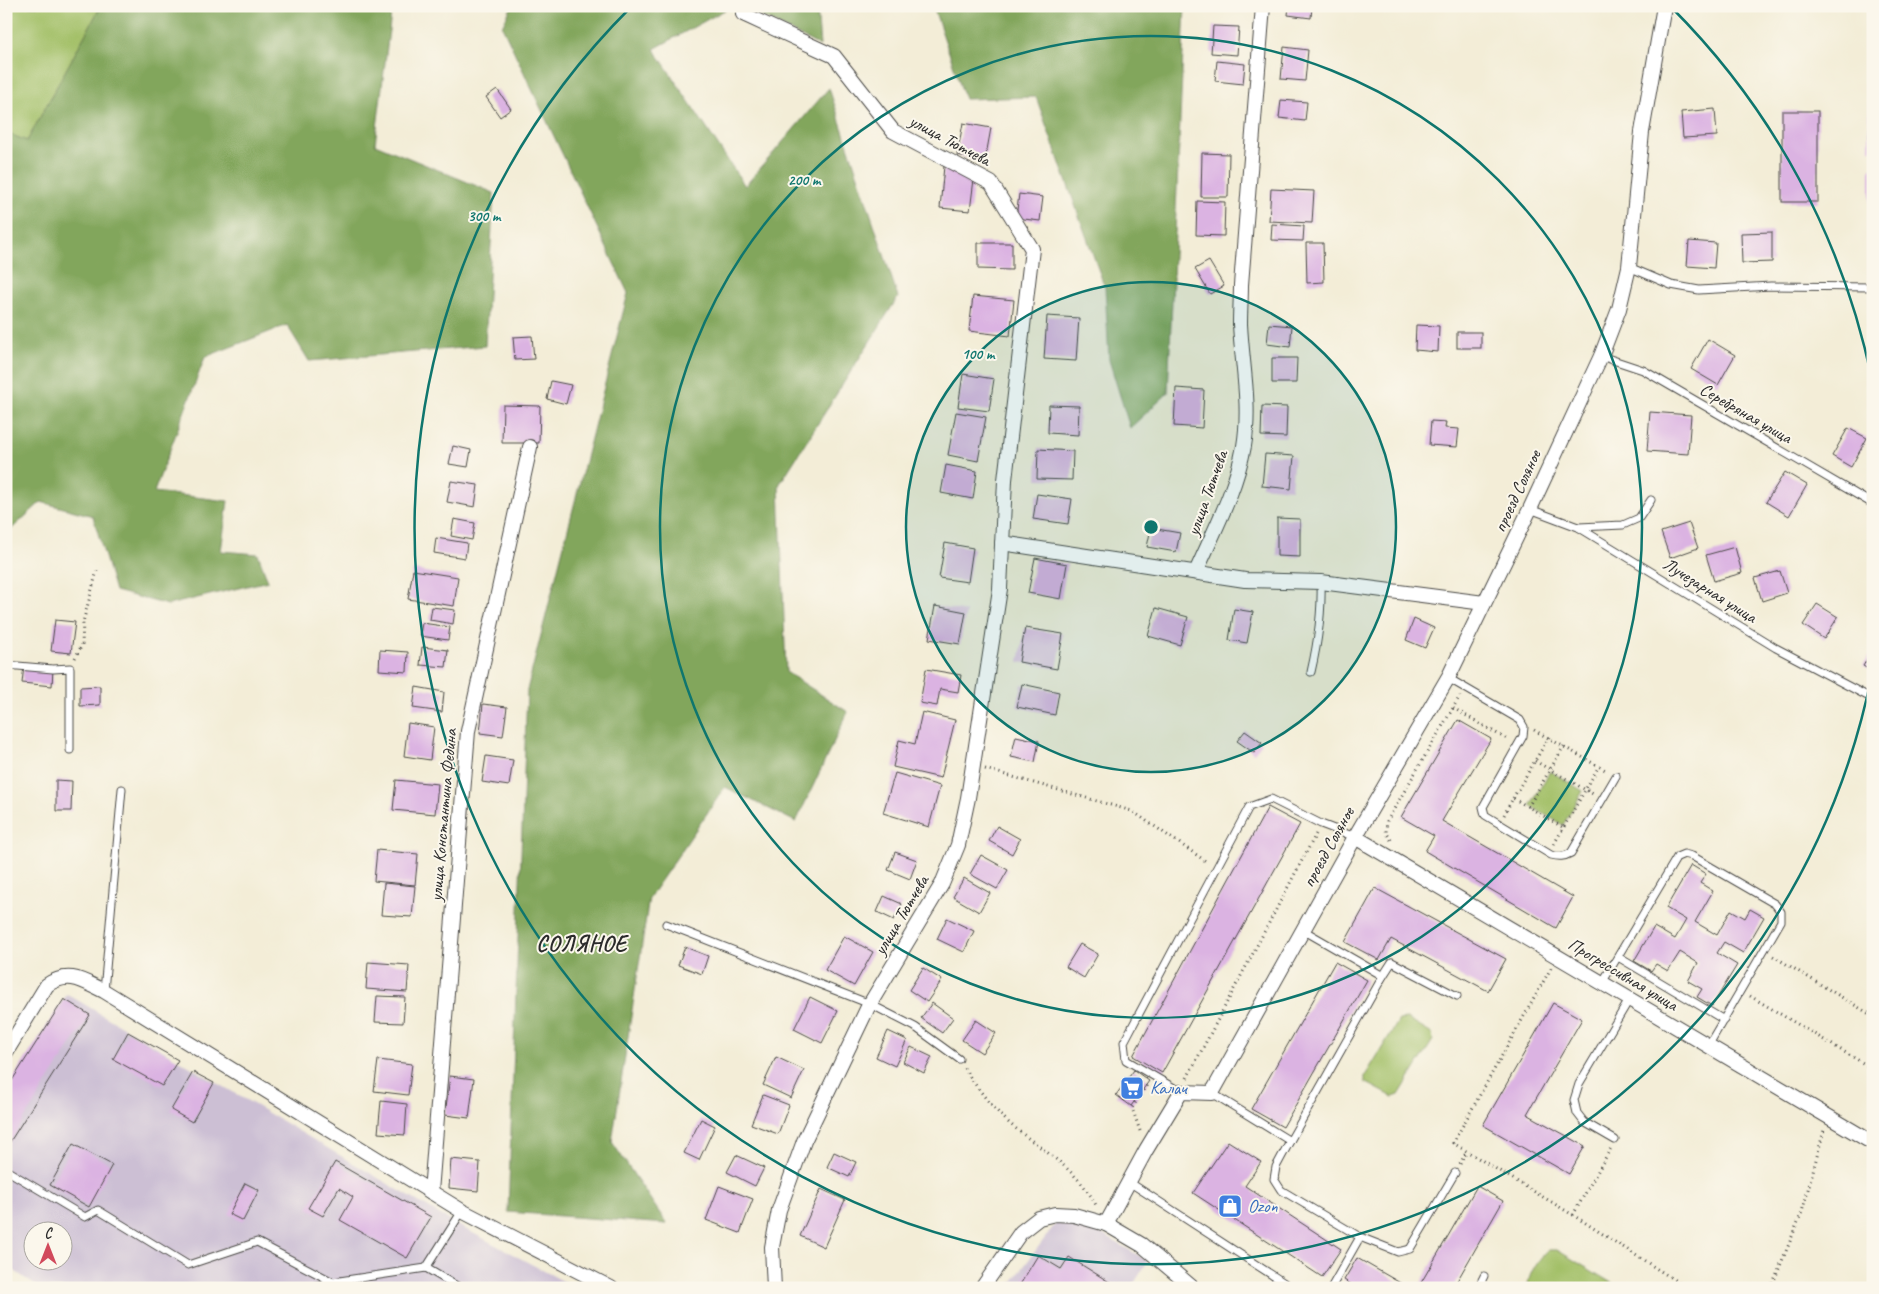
<svg xmlns="http://www.w3.org/2000/svg" width="1879" height="1294" font-family="Caveat,sans-serif">
	<style>
		.industrial { fill: #ccbfd4; fill-rule: evenodd }
		.green { fill: #a3c067; stroke: #677649 }
		.forest { fill: #82a65c; stroke: #566844 }
		.building { fill: #dbb3e2 }
		.lines { fill: none; stroke-linecap: round; stroke-linejoin: round }
		.lane-casing { stroke: #494845; stroke-width: 9 }
		.street-casing { stroke: #494845; stroke-width: 16 }
		.path { stroke: #494845; stroke-width: 3; stroke-dasharray: 1 4; stroke-linecap: butt }
		.lane { stroke: #fff; stroke-width: 7 }
		.street { stroke: #fff; stroke-width: 14 }
		.ring { fill: none; stroke: #0f766e; stroke-width: 2.5 }
		.labels { text-anchor: middle; stroke-width: 4; stroke-linejoin: round; paint-order: stroke }
		.street-label { font-size: 18px; fill: #2b2b2b; stroke: #fbf7ec }
		.shop-label { font-size: 18px; fill: #366cbe; stroke: #fbf7ec; text-anchor: start }
		.district-label { font-size: 22px; font-weight: bold; letter-spacing: 1px; fill: #2b2b2b; stroke: #fbf7ec }
		.centre { fill: #0f766e; stroke: #fbf7ec; stroke-width: 2.5 }
		.ring-label { font-size: 15px; text-anchor: middle; font-weight: bold; fill: #0f766e; stroke: #fbf7ec; stroke-width: 4; stroke-linejoin: round; paint-order: stroke }
	</style>
	<rect width="100%" height="100%" fill="#fbf7ec"/>
	<filter id="ink" filterUnits="userSpaceOnUse"><feTurbulence type="fractalNoise" baseFrequency=".02" numOctaves="2"/><feDisplacementMap in="SourceGraphic" scale="10" xChannelSelector="R" yChannelSelector="G"/><feConvolveMatrix kernelMatrix="1 2 1 2 8 2 1 2 1" color-interpolation-filters="sRGB"/></filter>
	<filter id="wash" filterUnits="userSpaceOnUse"><feTurbulence type="fractalNoise" baseFrequency=".0096" numOctaves="4" result="noise"/><feDisplacementMap in="SourceGraphic" scale="20" xChannelSelector="R" yChannelSelector="G"/><feGaussianBlur stdDeviation="1.12" result="paint"/><feColorMatrix in="noise" values="0 0 0 0 0 0 0 0 0 0 0 0 0 0 0 0 0 1.4 0 .05"/><feComposite in="paint" operator="in"/></filter>
	<g filter="url(#wash)">
		<rect width="100%" height="100%" fill="#f3edd7"/>
		<!-- industrial -->
		<g class="industrial">
			<path d="M67 994 454 1223 576 1288H39L6 1265V1090ZM32 1232H62V1262H32Z"/>
			<polygon points="1056,1223 1097,1231 1148,1261 1131,1288 1008,1288"/>
		</g>
		<!-- green -->
		<g class="green">
			<polygon points="6,6 101,6 27,141 6,133"/>
			<polygon points="1550,771 1583,791 1563,825 1530,806"/>
			<polygon points="1407,1019 1432,1034 1433,1040 1399,1095 1393,1097 1365,1082 1365,1076 1399,1020"/>
			<path d="M1549 1250H1557L1620 1288H1528C1527 1276 1539 1257 1549 1250Z"/>
		</g>
		<!-- forest -->
		<g class="forest">
			<polygon points="101,6 392,6 375,144 494,193 485,346 309,361 287,325 205,357 154,492 228,501 221,551 258,554 268,581 168,605 115,591 93,516 41,502 6,534 6,133 27,141"/>
			<polygon points="512,6 732,6 654,49 745,186 829,88 898,297 779,485 786,672 848,712 796,822 725,787 649,898 612,1142 667,1224 508,1212 527,690 628,293 502,26"/>
			<polygon points="742,6 817,6 820,46"/>
			<polygon points="939,6 1185,6 1168,393 1130,428 1109,360 1105,288 1036,97 965,99 934,9"/>
		</g>
		<g id="blocks">
			<!-- building -->
			<g class="building">
				<polygon points="1289,6 1312,6 1311,18 1288,15"/>
				<polygon points="1213,26 1239,27 1237,55 1211,53"/>
				<polygon points="1284,47 1308,50 1305,81 1281,79"/>
				<polygon points="1217,61 1245,64 1243,84 1215,81"/>
				<polygon points="497,89 511,109 500,117 486,97"/>
				<polygon points="1870,94 1873,94 1873,150 1869,150"/>
				<polygon points="1281,100 1307,102 1305,121 1279,118"/>
				<polygon points="1715,109 1717,136 1683,138 1681,112"/>
				<rect x="1782" y="111" width="36" height="91"/>
				<polygon points="963,123 991,128 985,161 957,155"/>
				<polygon points="1202,153 1229,154 1228,197 1201,197"/>
				<polygon points="944,166 974,179 970,211 940,208"/>
				<rect x="1870" y="168" width="3" height="54"/>
				<polygon points="1271,189 1314,191 1312,223 1269,221"/>
				<polygon points="1019,194 1043,197 1040,221 1016,218"/>
				<polygon points="1197,201 1225,202 1224,236 1196,235"/>
				<polygon points="1272,224 1304,226 1303,241 1271,240"/>
				<polygon points="1772,232 1772,262 1742,263 1741,233"/>
				<polygon points="1689,241 1716,243 1714,268 1687,266"/>
				<polygon points="978,243 1012,243 1012,270 978,269"/>
				<polygon points="1306,243 1323,243 1324,282 1307,283"/>
				<polygon points="1209,261 1224,286 1210,294 1195,269"/>
				<polygon points="973,296 1014,300 1010,336 969,331"/>
				<polygon points="1047,316 1079,318 1076,361 1044,359"/>
				<polygon points="1269,324 1292,326 1290,347 1267,344"/>
				<polygon points="1416,325 1439,326 1438,352 1415,350"/>
				<rect x="1457" y="332" width="24" height="16"/>
				<polygon points="532,336 534,359 515,360 513,337"/>
				<polygon points="1708,339 1735,355 1718,385 1691,369"/>
				<polygon points="1272,358 1297,358 1296,383 1272,383"/>
				<polygon points="963,374 994,379 989,411 958,407"/>
				<polygon points="551,381 571,385 566,404 547,399"/>
				<polygon points="1176,388 1204,390 1202,428 1174,426"/>
				<polygon points="503,405 540,406 539,443 502,443"/>
				<polygon points="1049,405 1079,406 1078,435 1048,433"/>
				<polygon points="1262,406 1287,407 1286,437 1261,436"/>
				<polygon points="956,412 986,417 978,461 948,455"/>
				<polygon points="1650,412 1691,415 1688,454 1647,451"/>
				<polygon points="1431,421 1446,422 1445,428 1459,429 1457,447 1429,445"/>
				<polygon points="1848,428 1867,438 1851,467 1832,456"/>
				<polygon points="453,446 471,450 468,467 449,464"/>
				<polygon points="1038,449 1073,451 1072,480 1037,479"/>
				<polygon points="1265,454 1294,456 1291,489 1262,486"/>
				<polygon points="946,465 977,471 973,499 941,493"/>
				<polygon points="1785,472 1807,485 1789,516 1766,502"/>
				<polygon points="451,481 478,485 475,507 447,502"/>
				<polygon points="1037,494 1072,499 1068,524 1033,519"/>
				<polygon points="1277,518 1300,519 1300,557 1277,556"/>
				<polygon points="454,519 475,523 472,540 451,536"/>
				<polygon points="1689,523 1698,548 1670,558 1661,532"/>
				<polygon points="1151,528 1180,533 1176,552 1147,547"/>
				<polygon points="436,538 467,543 465,558 434,553"/>
				<polygon points="945,543 973,548 968,582 939,578"/>
				<polygon points="1735,547 1742,573 1714,581 1706,555"/>
				<polygon points="1035,558 1067,564 1061,599 1028,593"/>
				<polygon points="413,570 458,577 454,606 408,599"/>
				<polygon points="1780,571 1787,593 1762,601 1755,578"/>
				<polygon points="1817,604 1838,617 1824,639 1803,625"/>
				<polygon points="935,606 966,612 960,644 929,639"/>
				<polygon points="432,607 455,610 453,624 430,620"/>
				<polygon points="1156,608 1188,617 1180,645 1148,636"/>
				<polygon points="1234,609 1253,612 1247,643 1229,640"/>
				<polygon points="1414,619 1434,628 1425,648 1406,640"/>
				<polygon points="55,620 75,622 71,653 51,651"/>
				<polygon points="422,623 450,627 448,640 420,636"/>
				<polygon points="1025,628 1063,634 1057,669 1019,662"/>
				<polygon points="422,647 448,650 446,667 420,665"/>
				<polygon points="380,650 408,652 407,672 379,670"/>
				<polygon points="1873,650 1873,672 1863,666"/>
				<polygon points="24,666 53,669 52,686 22,683"/>
				<polygon points="926,669 961,675 958,692 940,689 937,706 920,703"/>
				<polygon points="1022,684 1059,692 1055,715 1017,707"/>
				<polygon points="100,686 100,705 80,706 80,687"/>
				<polygon points="416,687 444,692 442,712 413,708"/>
				<polygon points="483,704 507,707 503,736 480,733"/>
				<polygon points="922,712 955,720 941,778 893,767 899,740 915,744"/>
				<polygon points="1458,720 1491,739 1442,821 1573,897 1556,928 1425,851 1434,836 1401,817"/>
				<polygon points="408,723 434,727 430,760 404,756"/>
				<polygon points="1245,731 1262,743 1254,753 1237,741"/>
				<polygon points="1016,736 1039,741 1035,762 1011,757"/>
				<polygon points="486,756 513,760 509,786 482,782"/>
				<polygon points="895,773 940,786 929,827 883,813"/>
				<polygon points="56,780 72,781 71,811 56,811"/>
				<polygon points="396,780 438,784 435,814 393,810"/>
				<polygon points="1268,807 1300,824 1162,1073 1133,1056"/>
				<polygon points="997,826 1020,839 1012,854 989,841"/>
				<polygon points="377,850 418,854 415,885 374,881"/>
				<polygon points="895,852 917,860 910,879 888,870"/>
				<polygon points="981,855 1008,870 997,889 970,874"/>
				<polygon points="1691,865 1706,874 1700,883 1713,891 1695,922 1717,935 1731,910 1745,918 1750,909 1764,917 1743,953 1724,942 1717,953 1737,965 1712,1006 1697,997 1702,989 1688,981 1698,963 1680,952 1668,971 1656,964 1651,971 1634,961 1654,927 1675,939 1686,920 1666,908"/>
				<polygon points="964,878 990,893 979,912 953,897"/>
				<polygon points="384,883 415,886 412,917 381,915"/>
				<polygon points="1375,888 1506,959 1488,991 1391,939 1379,960 1345,942"/>
				<polygon points="884,896 902,904 894,920 877,912"/>
				<polygon points="947,918 974,931 964,952 937,939"/>
				<polygon points="844,936 873,952 854,986 825,970"/>
				<polygon points="1080,944 1098,954 1084,978 1066,967"/>
				<polygon points="685,947 708,956 702,974 678,965"/>
				<polygon points="368,962 409,965 407,992 366,989"/>
				<polygon points="1335,962 1367,980 1283,1127 1251,1109"/>
				<polygon points="923,968 942,980 927,1002 909,990"/>
				<polygon points="377,996 405,997 403,1023 375,1022"/>
				<polygon points="810,997 838,1011 822,1043 794,1029"/>
				<polygon points="64,999 90,1015 6,1148 6,1090"/>
				<polygon points="932,1003 953,1018 942,1033 921,1018"/>
				<polygon points="1553,1003 1582,1019 1527,1114 1585,1146 1569,1174 1483,1125"/>
				<polygon points="976,1020 996,1033 982,1053 962,1040"/>
				<polygon points="888,1031 907,1040 895,1066 876,1057"/>
				<polygon points="128,1032 178,1060 162,1086 113,1059"/>
				<polygon points="911,1047 932,1057 924,1073 903,1062"/>
				<polygon points="776,1057 804,1070 791,1098 763,1085"/>
				<polygon points="378,1060 412,1064 408,1095 374,1091"/>
				<polygon points="1134,1070 1149,1081 1131,1106 1116,1095"/>
				<polygon points="193,1072 214,1083 192,1122 171,1110"/>
				<polygon points="450,1076 474,1079 469,1118 445,1115"/>
				<polygon points="763,1095 789,1105 778,1134 751,1124"/>
				<polygon points="381,1101 407,1104 405,1135 378,1133"/>
				<polygon points="701,1119 715,1126 699,1160 684,1153"/>
				<polygon points="1228,1141 1261,1162 1245,1186 1341,1249 1322,1277 1193,1193"/>
				<polygon points="73,1144 112,1165 89,1207 50,1185"/>
				<polygon points="834,1152 856,1162 849,1177 827,1167"/>
				<polygon points="736,1155 764,1168 755,1186 727,1172"/>
				<polygon points="451,1159 480,1162 478,1191 449,1188"/>
				<polygon points="335,1162 431,1217 407,1258 340,1220 353,1197 339,1188 323,1216 308,1208"/>
				<polygon points="245,1183 259,1190 243,1221 229,1214"/>
				<polygon points="719,1186 753,1199 740,1233 706,1220"/>
				<polygon points="1477,1186 1503,1201 1453,1288 1418,1288"/>
				<polygon points="821,1189 845,1200 824,1247 800,1236"/>
				<polygon points="1038,1255 1061,1269 1069,1257 1119,1288 1018,1288"/>
				<polygon points="1357,1258 1409,1288 1357,1288 1344,1280"/>
			</g>
		</g>
	</g>
	<g filter="url(#ink)">
		<use href="#blocks" fill-opacity="0" stroke="#494845" stroke-width="1"/>
		<g class="lines">
			<!-- lane casing -->
			<g class="lane-casing">
				<g id="lane">
					<polyline points="1629,267 1671,285 1699,290 1771,286 1873,287"/>
					<polyline points="1601,356 1643,370 1873,504"/>
					<polyline points="1530,509 1578,527 1776,648 1873,699"/>
					<polyline points="1579,527 1623,525 1639,518 1651,500"/>
					<polyline points="6,665 53,669 70,668 70,750"/>
					<path d="M1311 672C1318 642 1322 613 1321 582"/>
					<path d="M1448 678 1520 720 1524 727 1523 736 1483 807 1485 815 1551 855C1559 857 1564 857 1571 853L1616 776"/>
					<polyline points="666,924 870,1004 915,1027 959,1059"/>
					<polyline points="1303,930 1383,976 1392,962 1457,996"/>
					<polyline points="1618,957 1724,1020"/>
					<polyline points="1602,983 1677,857 1684,854 1692,856 1775,904 1781,912 1781,921 1708,1046"/>
					<polyline points="104,991 122,789"/>
					<polyline points="1181,1092 1126,1060 1124,1042 1249,807 1271,799 1321,824 1355,837"/>
					<polyline points="1212,1093 1290,1141 1383,976"/>
					<polyline points="1615,1140 1584,1122 1577,1113 1574,1100 1579,1084 1629,1000"/>
					<polyline points="1290,1141 1276,1167 1274,1179 1281,1190 1360,1237 1398,1252 1410,1249 1455,1173"/>
					<polyline points="6,1170 85,1217 98,1210 188,1265 257,1242 333,1282"/>
					<polyline points="1129,1182 1292,1288"/>
					<polyline points="426,1268 460,1288"/>
					<polyline points="308,1288 333,1282 426,1268 462,1211"/>
					<polyline points="1331,1288 1360,1237"/>
					<polyline points="1478,1288 1484,1276"/>
				</g>
			</g>
			<!-- street casing -->
			<g class="street-casing">
				<g id="street">
					<polyline points="743,14 834,56 893,131 991,183 1032,249 1005,480 1000,589 968,798 958,845 942,884 868,1007 804,1141 779,1210 772,1247 774,1288"/>
					<polyline points="1002,543 1245,580 1321,582 1484,603"/>
					<path d="M1196 572C1214 531 1236 490 1244 446 1251 405 1242 365 1240 324 1240 311 1241 298 1241 285L1263 6"/>
					<polyline points="1355,837 1873,1143"/>
					<path d="M6 1052 47 985C69 970 83 981 104 991L462 1211 611 1288"/>
					<polyline points="431,1192 468,731 530,447"/>
					<polyline points="1106,1224 1146,1150 1181,1092 1212,1093 1355,837 1449,676 1530,509 1601,356 1619,309 1629,267 1642,132 1664,6"/>
					<polyline points="982,1288 1021,1232 1039,1218 1055,1214 1074,1215 1106,1224 1142,1245 1193,1288"/>
				</g>
			</g>
			<!-- path -->
			<g class="path">
				<polyline points="75,658 82,645 83,622 97,571"/>
				<polyline points="1453,708 1508,740"/>
				<polyline points="1534,730 1607,771"/>
				<polyline points="1535,761 1593,794"/>
				<polyline points="985,769 1132,811 1207,862"/>
				<polyline points="1513,798 1549,737"/>
				<polyline points="1528,807 1564,746"/>
				<polyline points="1504,815 1513,798 1564,828"/>
				<polyline points="1391,840 1386,832 1387,821 1460,696"/>
				<polyline points="1554,844 1599,766"/>
				<polyline points="1773,956 1873,1016"/>
				<polyline points="1551,968 1453,1143 1573,1215 1687,1288"/>
				<polyline points="1750,996 1873,1069"/>
				<path d="M964 1068C977 1088 991 1106 1008 1122 1039 1149 1078 1168 1097 1207"/>
				<polyline points="1187,1078 1316,834"/>
				<polyline points="1140,1131 1132,1108 1147,1085"/>
				<polyline points="1460,1164 1467,1151"/>
				<polyline points="1573,1215 1611,1148"/>
				<polyline points="1771,1288 1802,1212 1824,1130"/>
			</g>
			<!-- lane -->
			<use href="#lane" class="lane"/>
			<!-- street -->
			<use href="#street" class="street"/>
		</g>
	</g>
	<!-- distance rings -->
	<circle cx="1151" cy="527" r="245" fill="#0f766e" fill-opacity=".12"/>
	<g class="ring">
		<circle cx="1151" cy="527" r="245"/>
		<circle cx="1151" cy="527" r="491"/>
		<path d="M1872 674A736 736 0 1 1 631 7M1671 7A736 736 0 0 1 1872 380"/>
	</g>
	<!-- icons -->
	<defs>
		<g id="supermarket-square" transform="scale(1.25)"><rect x="-9" y="-9" width="18" height="18" rx="4" fill="#3f7fe0" stroke="#fbf7ec"/><path d="M-6-5.5h2.5l.6 2H6L4.5 2H-2.5L-4.4-4H-6ZM-1.5 3.2a1.3 1.3 0 1 0 .1 0ZM3 3.2a1.3 1.3 0 1 0 .1 0Z" fill="#fff"/></g>
		<g id="shop-square" transform="scale(1.25)"><rect x="-9" y="-9" width="18" height="18" rx="4" fill="#3f7fe0" stroke="#fbf7ec"/><path d="M-5-2.5h2.3a2.7 3.5 0 0 1 5.4 0H5L5.5 6h-11ZM-1.5-2.5h3a1.5 2.3 0 0 0-3 0Z" fill="#fff"/></g>
	</defs>
	<g fill-rule="evenodd">
		<use href="#supermarket-square" x="1132" y="1088"/>
		<use href="#shop-square" x="1230" y="1206"/>
	</g>
	<g class="labels">
		<!-- street labels -->
		<g class="street-label">
			<text transform="translate(950 140) rotate(28)" y="6">улица Тютчева</text>
			<text transform="translate(1746 413) rotate(30)" y="6">Серебряная улица</text>
			<text transform="translate(1517 491) rotate(-65)" y="6">проезд Соляное</text>
			<text transform="translate(1207 493) rotate(-70)" y="6">улица Тютчева</text>
			<text transform="translate(1710 590) rotate(32)" y="6">Лучезарная улица</text>
			<text transform="translate(443 815) rotate(-85)" y="6">улица Константина Федина</text>
			<text transform="translate(1328 847) rotate(-61)" y="6">проезд Соляное</text>
			<text transform="translate(901 915) rotate(-59)" y="6">улица Тютчева</text>
			<text transform="translate(1623 974) rotate(31)" y="6">Прогрессивная улица</text>
		</g>
		<!-- shop labels -->
		<g class="shop-label">
			<text x="1150" y="1094">Калач</text>
			<text x="1248" y="1212">Ozon</text>
		</g>
		<!-- district labels -->
		<g class="district-label">
			<text x="582" y="951">СОЛЯНОЕ</text>
		</g>
	</g>
	<circle cx="1151" cy="527" r="8" class="centre"/>
	<g class="ring-label">
		<text x="804" y="185">200 m</text>
		<text x="484" y="221">300 m</text>
		<text x="978" y="359">100 m</text>
	</g>
	<!-- margin -->
	<rect width="1879" height="1294" fill="none" stroke="#fbf7ec" stroke-width="25"/>
	<!-- north arrow -->
	<g transform="translate(48 1246)"><circle r="24" fill="#fbf7ec" stroke="#a8a59f"/>
	<path d="M0-4L9 19L0 12L-9 19Z" fill="#d1495b"/>
	<text y="-8" font-size="14" font-weight="bold" text-anchor="middle" fill="#2b2b2b">С</text>
	</g>
</svg>
